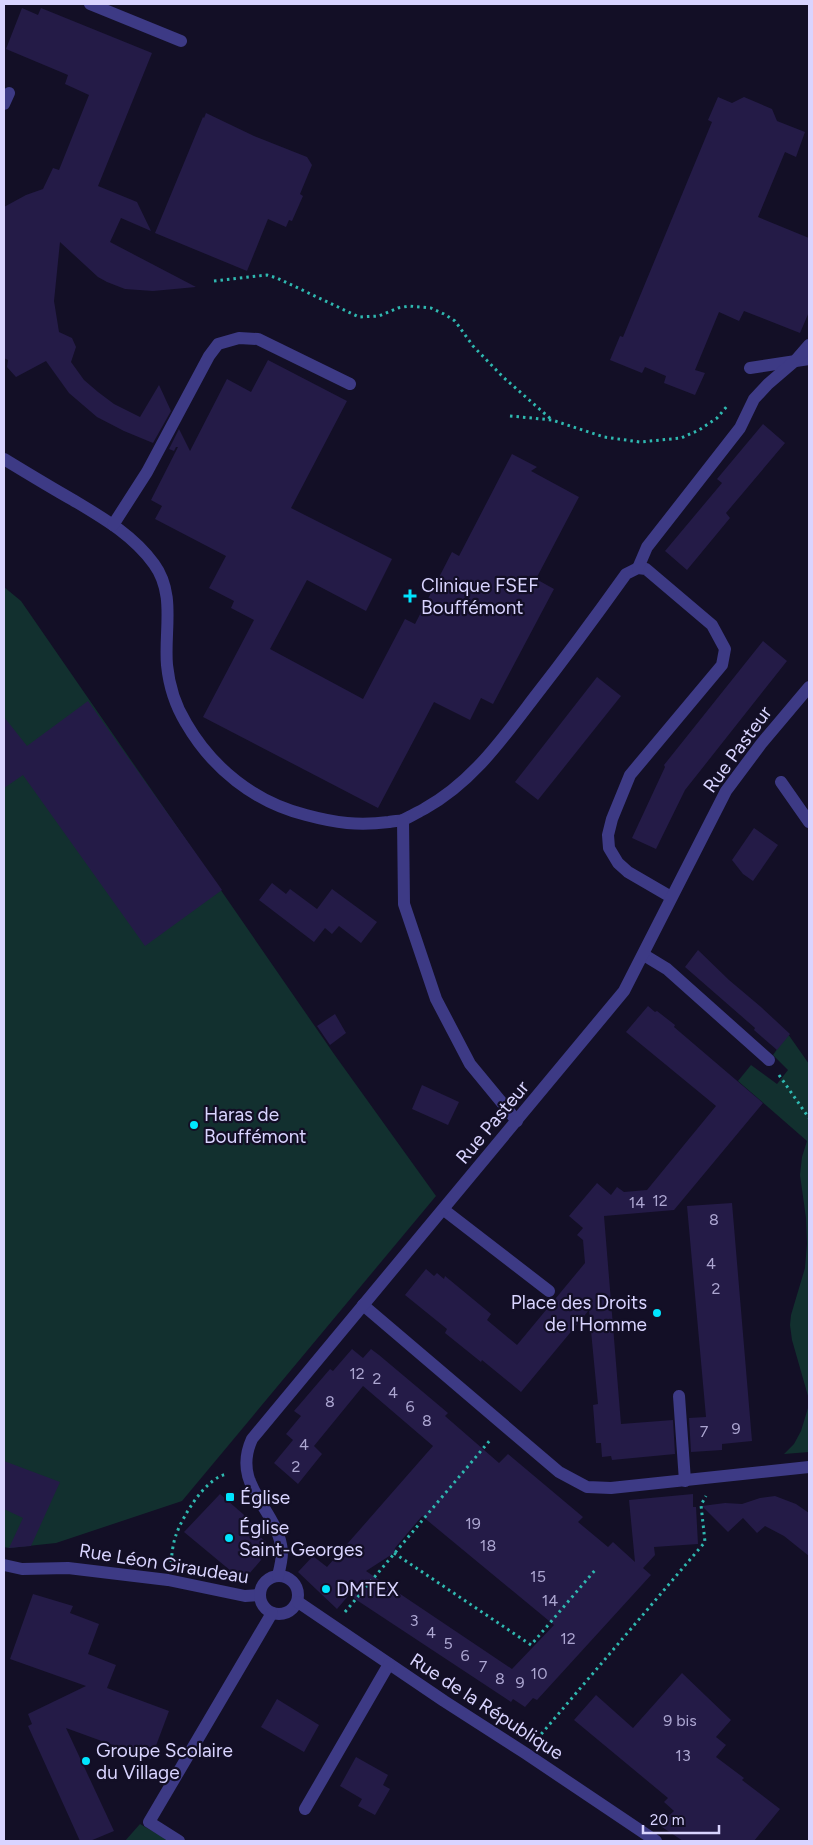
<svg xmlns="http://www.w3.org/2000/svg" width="813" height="1845" font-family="Figtree,sans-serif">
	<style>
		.green { fill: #12302f }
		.building { fill: #241b47; fill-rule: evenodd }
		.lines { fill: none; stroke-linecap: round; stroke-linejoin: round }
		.path { stroke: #2fb8b0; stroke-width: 3; stroke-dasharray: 2.5 4; stroke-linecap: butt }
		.minor { stroke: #3d3a85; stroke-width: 12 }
		.poi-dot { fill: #00e5ff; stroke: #130f26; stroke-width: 2 }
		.labels { text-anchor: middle; stroke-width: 4.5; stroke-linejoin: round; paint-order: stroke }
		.number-label { font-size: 16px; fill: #aca6d1 }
		.poi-label { font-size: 19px; fill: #d9d4ff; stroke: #130f26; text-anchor: start }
		.street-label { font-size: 19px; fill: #d9d4ff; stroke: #130f26 }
	</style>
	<rect width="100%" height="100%" fill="#130f26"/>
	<!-- green -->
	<g class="green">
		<polygon points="4,587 21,601 334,1054 436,1196 182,1501 56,1543 9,1548 4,1547"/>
		<polygon points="788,1034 809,1064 809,1452 784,1454 794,1444 801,1431 808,1408 808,1396 792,1340 790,1325 791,1315 805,1268 807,1244 806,1218 800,1175 802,1157 807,1141 738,1081 751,1065 777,1084 788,1070 773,1055"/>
		<polygon points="140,1824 170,1841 125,1841"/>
	</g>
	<!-- building -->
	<g class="building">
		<polygon points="22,8 38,15 41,8 152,53 98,186 137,202 151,231 121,218 110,242 196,287 153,291 125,289 107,282 98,277 60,242 54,301 59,332 72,338 76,347 71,362 84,380 98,392 114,404 140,417 159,385 171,411 153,443 124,431 97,417 69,393 46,361 16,377 7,367 8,360 4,358 4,207 26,195 43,189 53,168 59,170 89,95 65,84 68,75 6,49"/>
		<polygon points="718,97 732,103 744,97 772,109 777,121 805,132 796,157 785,152 758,217 809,238 809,312 800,333 744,311 739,321 719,312 695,370 705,373 695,395 664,383 666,376 645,367 642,373 610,360 620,336 623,337 712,122 708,120"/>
		<polygon points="206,113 254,136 307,157 312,165 300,194 303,196 292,221 289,220 286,227 268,219 247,271 155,233 203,117 204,118"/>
		<polygon points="268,360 347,401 291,508 392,559 366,611 307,580 270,649 363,699 405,619 415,624 452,552 459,556 512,454 537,467 531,471 579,497 536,579 554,589 493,704 481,698 470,720 434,702 378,808 203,717 254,620 231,608 234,601 209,588 226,556 155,519 162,506 151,500 178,447 176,447 174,451 169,449 179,429 190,451 227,379 251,392"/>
		<polygon points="763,424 785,443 726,513 730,518 687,570 665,551 722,483 717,479"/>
		<polygon points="763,641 787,661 685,790 656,849 632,838 665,767 664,765"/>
		<polygon points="597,677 621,696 538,800 515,782"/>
		<polygon points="88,701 222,890 145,946 23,775 4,788 4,717 27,746"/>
		<polygon points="754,828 778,845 753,881 743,874 732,860"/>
		<polygon points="272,883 286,894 290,889 317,909 332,889 377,922 361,943 339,926 332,934 325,928 314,942 259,900"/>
		<polygon points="698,950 729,980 761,1007 790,1034 777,1050 754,1030 755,1028 685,967"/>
		<polygon points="648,1006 655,1012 657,1011 675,1025 674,1027 763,1103 674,1210 604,1216 621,1424 673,1420 675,1454 612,1460 611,1456 602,1457 601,1443 596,1443 593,1405 598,1404 589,1310 521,1392 482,1360 481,1362 445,1333 447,1329 405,1295 426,1269 434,1276 437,1273 444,1279 445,1276 491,1314 487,1320 517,1345 585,1263 583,1240 577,1235 583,1228 569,1216 597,1183 611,1195 617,1187 624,1192 647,1190 716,1106 626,1032"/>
		<polygon points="335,1014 346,1033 330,1045 317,1026"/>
		<polygon points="422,1085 459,1102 448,1125 412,1109"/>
		<polygon points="732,1203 752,1441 722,1444 722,1450 691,1452 689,1418 706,1417 687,1206"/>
		<path d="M352 1349 363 1358 371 1349 379 1355 448 1413 445 1416 499 1463 508 1454 583 1517 578 1522 608 1547 613 1542 635 1562 629 1500 693 1494V1507H696L698 1544 654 1547 655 1555 643 1568 651 1575 537 1700 533 1698 525 1707 513 1699 511 1702 349 1595 337 1609 298 1572 313 1556 327 1567 433 1446 363 1386 314 1446 322 1454 298 1484 274 1463 293 1440 286 1434 301 1416 294 1411 330 1369 333 1371ZM422 1516 554 1625 512 1669 366 1571 394 1553 395 1548Z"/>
		<polygon points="4,1461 60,1482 31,1546 9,1548 23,1518 4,1509"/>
		<polygon points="220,1494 243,1514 259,1532 257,1534 266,1542 257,1552 261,1560 243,1581 184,1532"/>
		<polygon points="775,1496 796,1504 809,1513 809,1556 784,1536 765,1526 757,1533 743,1518 728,1532 702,1506 725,1503 742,1504 760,1498"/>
		<polygon points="33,1594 73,1606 70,1613 99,1624 88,1654 116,1665 107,1688 169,1711 151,1759 66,1728 114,1831 90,1841 80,1841 28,1726 32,1724 28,1714 86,1686 10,1659"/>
		<polygon points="682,1673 731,1720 716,1737 726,1745 716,1757 744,1778 742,1780 780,1809 754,1841 683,1841 659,1825 674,1811 664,1802 668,1798 574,1720 596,1695 633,1728"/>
		<polygon points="277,1699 319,1725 304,1752 261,1727"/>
		<polygon points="356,1757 388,1775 383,1785 390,1789 375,1815 358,1806 362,1799 340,1786"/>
	</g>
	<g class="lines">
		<!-- path -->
		<g class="path">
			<polyline points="214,281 267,275 277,278 359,317 379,316 398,308 409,306 431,308 444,314 455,321 473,346 503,377 552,420"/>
			<polyline points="510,416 552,420 604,437 640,442 681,438 699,430 717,418 728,405"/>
			<polyline points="779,1075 809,1118"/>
			<polyline points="394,1553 531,1645 596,1569"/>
			<path d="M171 1562C172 1553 173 1543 176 1535 183 1515 207 1476 228 1474"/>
			<polyline points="345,1612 491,1439"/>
			<polyline points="537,1739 705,1542 701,1505 706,1496"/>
		</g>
		<!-- minor -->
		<g class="minor">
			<polyline points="90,4 181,41"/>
			<polyline points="4,104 9,93"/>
			<polyline points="750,368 809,359"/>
			<path d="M4 459C27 473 50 487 73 500 103 518 133 535 154 564 176 594 164 631 167 665 169 685 175 705 186 723 212 768 254 802 306 815 336 823 358 826 389 822 394 821 399 821 403 820 410 817 418 812 424 809 471 783 501 741 533 699 565 658 596 616 626 574L638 568 646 569 712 625 725 649 722 665 630 775 612 819 608 835 609 848 618 863 628 872 671 897"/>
			<polyline points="113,525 147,472 209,356 218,344 239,338 258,339 350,384"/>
			<polyline points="638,568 647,547 740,428 754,399 768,384 796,360 809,345"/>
			<polyline points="781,782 809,822"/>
			<polyline points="403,820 404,904 436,999 470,1064 517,1121"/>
			<polyline points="644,955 667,969 769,1060"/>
			<polyline points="444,1210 549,1291"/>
			<polyline points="363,1305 559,1472 587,1487 611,1488 809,1467"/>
			<polyline points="679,1396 685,1481"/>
			<polyline points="4,1565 22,1569 68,1568 168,1580 245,1596 260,1595"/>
			<circle cx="279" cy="1595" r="19"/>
			<path d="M278 1576C280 1568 282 1560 282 1552 279 1509 230 1487 252 1439L624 991 726 791 761 744 809 687"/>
			<polyline points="298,1602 444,1701 525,1753 656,1841"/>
			<polyline points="305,1809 389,1664"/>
			<polyline points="179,1841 149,1822 272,1613"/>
		</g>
	</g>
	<!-- markers -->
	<g class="poi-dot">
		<path d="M407.5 588.5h5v5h5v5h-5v5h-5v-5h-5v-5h5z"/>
		<circle cx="194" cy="1125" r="5"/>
		<circle cx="657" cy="1313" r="5"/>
		<rect x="225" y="1492" width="10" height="10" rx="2.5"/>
		<circle cx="229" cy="1538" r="5"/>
		<circle cx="326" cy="1589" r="5"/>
		<circle cx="86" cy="1761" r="5"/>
	</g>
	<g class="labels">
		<!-- number labels -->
		<g class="number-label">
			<text x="660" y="1206">12</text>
			<text x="637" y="1208">14</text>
			<text x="714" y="1225">8</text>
			<text x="711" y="1269">4</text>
			<text x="716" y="1294">2</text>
			<text x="357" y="1379">12</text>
			<text x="377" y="1384">2</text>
			<text x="393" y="1398">4</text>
			<text x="330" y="1407">8</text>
			<text x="410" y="1412">6</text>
			<text x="427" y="1426">8</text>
			<text x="736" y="1434">9</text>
			<text x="704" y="1437">7</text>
			<text x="304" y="1450">4</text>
			<text x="296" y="1472">2</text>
			<text x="473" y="1529">19</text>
			<text x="488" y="1551">18</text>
			<text x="538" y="1582">15</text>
			<text x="550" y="1606">14</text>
			<text x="414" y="1626">3</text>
			<text x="431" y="1638">4</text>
			<text x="568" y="1644">12</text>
			<text x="448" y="1649">5</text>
			<text x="465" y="1661">6</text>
			<text x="483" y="1672">7</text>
			<text x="539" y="1679">10</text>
			<text x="500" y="1684">8</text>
			<text x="520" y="1688">9</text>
			<text x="680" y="1726">9 bis</text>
			<text x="683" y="1761">13</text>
		</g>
		<!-- poi labels -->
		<g class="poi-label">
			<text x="421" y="592">Clinique FSEF<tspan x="421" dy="22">Bouffémont</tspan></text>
			<text x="204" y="1121">Haras de<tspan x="204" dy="22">Bouffémont</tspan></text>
			<text x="647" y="1309" text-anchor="end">Place des Droits<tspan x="647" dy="22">de l'Homme</tspan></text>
			<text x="240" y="1504">Église</text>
			<text x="239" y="1534">Église<tspan x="239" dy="22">Saint-Georges</tspan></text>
			<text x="336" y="1596">DMTEX</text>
			<text x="96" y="1757">Groupe Scolaire<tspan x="96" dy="22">du Village</tspan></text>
		</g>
		<!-- street labels -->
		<g class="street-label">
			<text transform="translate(737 749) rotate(-54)" y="7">Rue Pasteur</text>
			<text transform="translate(492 1122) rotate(-50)" y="7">Rue Pasteur</text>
			<text transform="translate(164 1563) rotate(9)" y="7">Rue Léon Giraudeau</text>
			<text transform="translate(487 1706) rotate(33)" y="7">Rue de la République</text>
		</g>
	</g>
	<!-- border -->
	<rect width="813" height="1845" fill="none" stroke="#d9d4ff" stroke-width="10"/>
	<!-- scale -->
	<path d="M643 1825v8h76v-8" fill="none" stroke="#d9d4ff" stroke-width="2.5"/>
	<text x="650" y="1825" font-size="15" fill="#d9d4ff" stroke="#130f26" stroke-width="4" paint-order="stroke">20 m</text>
</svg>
